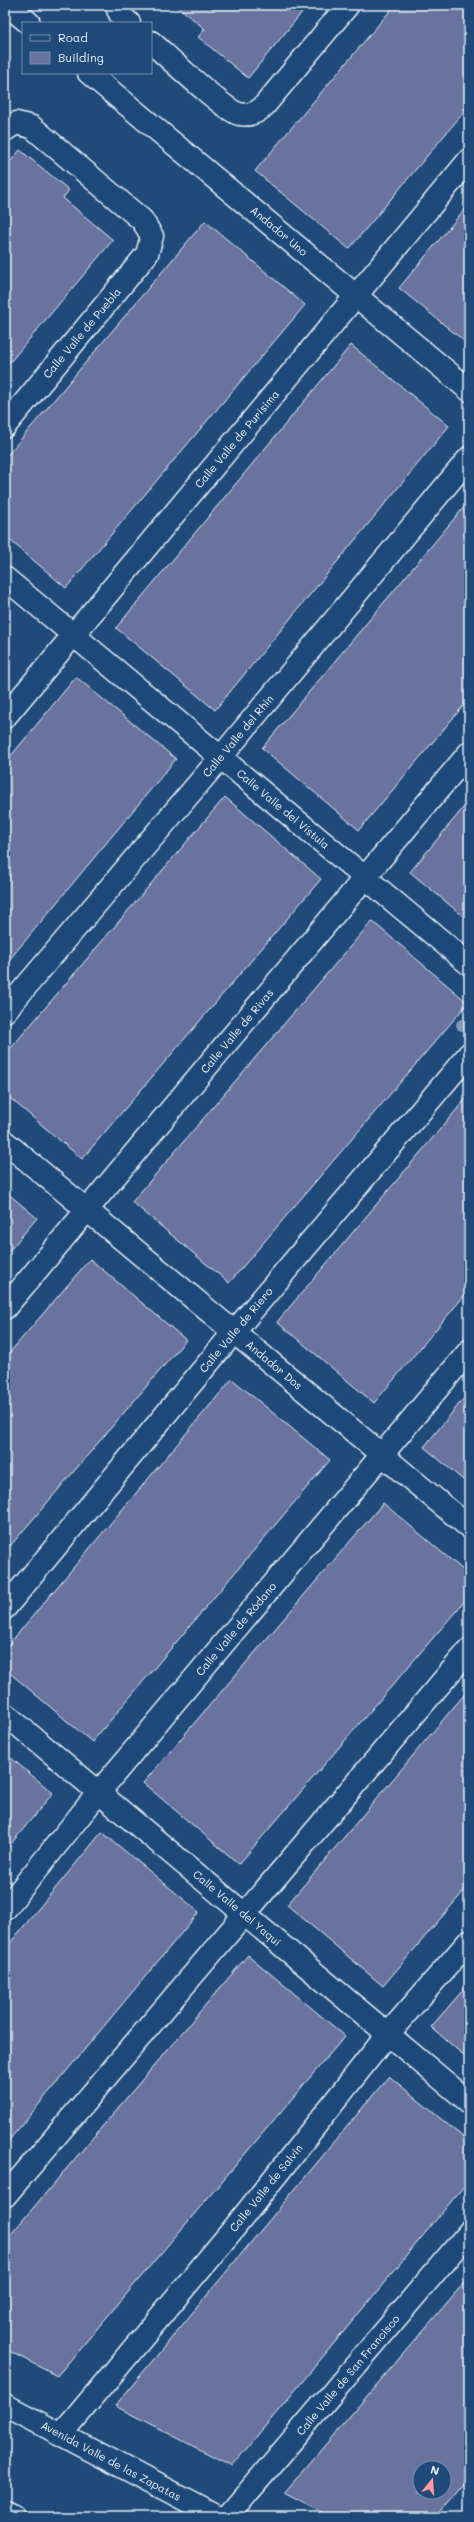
<svg xmlns="http://www.w3.org/2000/svg" width="474" height="2522" font-family="Mali,sans-serif">
	<style>
		.building { fill: #69739d; stroke: #e8f1f8; fill-rule: evenodd }
		.lines { fill: none; stroke-linecap: round; stroke-linejoin: round }
		.street-casing { stroke: #e8f1f8; stroke-width: 25 }
		.secondary-casing { stroke: #e8f1f8; stroke-width: 25 }
		.street { stroke: #1f4a7a; stroke-width: 22 }
		.secondary { stroke: #1f4a7a; stroke-width: 22 }
		.tree { fill: #819cb6 }
		.labels { text-anchor: middle; stroke-width: 4; stroke-linejoin: round; paint-order: stroke }
		.street-label { font-size: 11px; fill: #e8f1f8; stroke: #1f4a7a }
	</style>
	<rect width="100%" height="100%" fill="#1f4a7a"/>
	<filter id="ink" filterUnits="userSpaceOnUse"><feTurbulence type="fractalNoise" baseFrequency=".025" numOctaves="2"/><feDisplacementMap in="SourceGraphic" scale="8" xChannelSelector="R" yChannelSelector="G"/><feConvolveMatrix kernelMatrix="1 2 1 2 8 2 1 2 1" color-interpolation-filters="sRGB"/></filter>
	<g filter="url(#ink)">
		<!-- building -->
		<g class="building">
			<polygon points="176,5 308,5 248,78 198,37 205,29"/>
			<polygon points="395,5 458,5 469,14 469,106 349,249 255,171"/>
			<polygon points="20,150 69,190 63,198 113,240 5,368 5,168"/>
			<polygon points="469,204 469,345 399,288"/>
			<polygon points="205,221 305,305 66,588 5,536 5,458"/>
			<polygon points="351,345 449,426 215,710 116,628"/>
			<polygon points="469,501 469,699 359,830 262,748"/>
			<polygon points="76,677 176,759 5,965 5,763"/>
			<polygon points="225,797 321,879 82,1159 5,1094 5,1055"/>
			<polygon points="469,801 469,921 410,872"/>
			<polygon points="372,921 468,1003 229,1283 132,1202"/>
			<polygon points="469,1095 469,1290 374,1403 277,1322"/>
			<polygon points="5,1191 37,1218 5,1256"/>
			<polygon points="90,1259 186,1340 5,1552 5,1358"/>
			<polygon points="232,1379 330,1460 92,1742 5,1669 5,1649"/>
			<polygon points="469,1392 469,1485 424,1447"/>
			<polygon points="383,1503 469,1575 469,1596 239,1864 143,1783"/>
			<polygon points="469,1689 469,1885 383,1986 287,1905"/>
			<polygon points="5,1753 53,1793 5,1851"/>
			<polygon points="102,1832 199,1912 5,2145 5,1949"/>
			<polygon points="248,1955 345,2036 57,2376 5,2349 5,2241"/>
			<polygon points="469,1983 469,2060 431,2027"/>
			<polygon points="389,2076 469,2142 469,2180 288,2399 232,2466 115,2406"/>
			<path d="M469 2277V2478L436 2517H330L284 2493ZM420 2468H444V2492H420Z"/>
		</g>
		<g class="lines">
			<!-- street casing -->
			<g class="street-casing">
				<g id="street">
					<polyline points="7,5 29,23"/>
					<polyline points="116,5 121,16 129,23"/>
					<path d="M151 42C167 56 224 110 239 114 250 116 257 113 264 106L348 5"/>
					<polyline points="89,73 469,390"/>
					<polyline points="5,130 16,123 32,127 142,220 152,236 147,254 5,426"/>
					<polyline points="5,578 469,964"/>
					<polyline points="5,717 469,160"/>
					<polyline points="5,1011 221,757 469,458"/>
					<polyline points="5,1142 469,1527"/>
					<polyline points="5,1308 469,753"/>
					<polyline points="5,1608 234,1332 469,1054"/>
					<polyline points="5,1714 469,2102"/>
					<polyline points="5,1909 99,1792 469,1351"/>
					<polyline points="5,2196 469,1650"/>
					<polyline points="62,2434 235,2227 388,2034 469,1941"/>
					<polyline points="227,2517 469,2232"/>
				</g>
			</g>
			<!-- secondary casing -->
			<g class="secondary-casing">
				<g id="secondary">
					<polyline points="5,2405 218,2517"/>
					<polyline points="5,2513 13,2517"/>
				</g>
			</g>
			<!-- street -->
			<use href="#street" class="street"/>
			<!-- secondary -->
			<use href="#secondary" class="secondary"/>
		</g>
		<!-- trees -->
		<circle class="tree" cx="462" cy="1025" r="6"/>
	</g>
	<g class="labels">
		<!-- street labels -->
		<g class="street-label">
			<text transform="translate(279 231) rotate(40)" y="4">Andador Uno</text>
			<text transform="translate(82 333) rotate(-50)" y="4">Calle Valle de Puebla</text>
			<text transform="translate(237 439) rotate(-50)" y="4">Calle Valle de Purísima</text>
			<text transform="translate(238 736) rotate(-50)" y="4">Calle Valle del Rhin</text>
			<text transform="translate(283 809) rotate(40)" y="4">Calle Valle del Vístula</text>
			<text transform="translate(237 1031) rotate(-50)" y="4">Calle Valle de Rivas</text>
			<text transform="translate(236 1330) rotate(-50)" y="4">Calle Valle de Riero</text>
			<text transform="translate(274 1365) rotate(40)" y="4">Andador Dos</text>
			<text transform="translate(236 1629) rotate(-50)" y="4">Calle Valle de Ródano</text>
			<text transform="translate(237 1908) rotate(40)" y="4">Calle Valle del Yaqui</text>
			<text transform="translate(266 2188) rotate(-51)" y="4">Calle Valle de Salvin</text>
			<text transform="translate(348 2375) rotate(-50)" y="4">Calle Valle de San Francisco</text>
			<text transform="translate(111 2461) rotate(28)" y="4">Avenida Valle de las Zapatas</text>
		</g>
	</g>
	<!-- margin -->
	<rect width="474" height="2522" fill="none" stroke="#1f4a7a" stroke-width="20"/>
	<rect x="10" y="10" width="454" height="2502" fill="none" stroke="#e8f1f8" stroke-width="1.5" filter="url(#ink)"/>
	<!-- legend -->
	<rect x="22" y="22" width="130" height="52" fill="#1f4a7a" stroke="#6f8dac"/>
	<rect x="30" y="35" width="20" height="6" fill="#1f4a7a" stroke="#6f8dac"/>
	<text x="58" y="42" font-size="12" fill="#e8f1f8">Road</text>
	<rect x="30" y="52" width="20" height="12" fill="#69739d" stroke="#6f8dac"/>
	<text x="58" y="62" font-size="12" fill="#e8f1f8">Building</text>
	<!-- north arrow -->
	<g transform="translate(432 2480) rotate(17)"><circle r="19" fill="#1f4a7a" stroke="#6f8dac"/>
	<path d="M0-3L7 15L0 10L-7 15Z" fill="#ff9aa2"/>
	<text y="-6" font-size="11" font-weight="bold" text-anchor="middle" fill="#e8f1f8">N</text>
	</g>
</svg>
